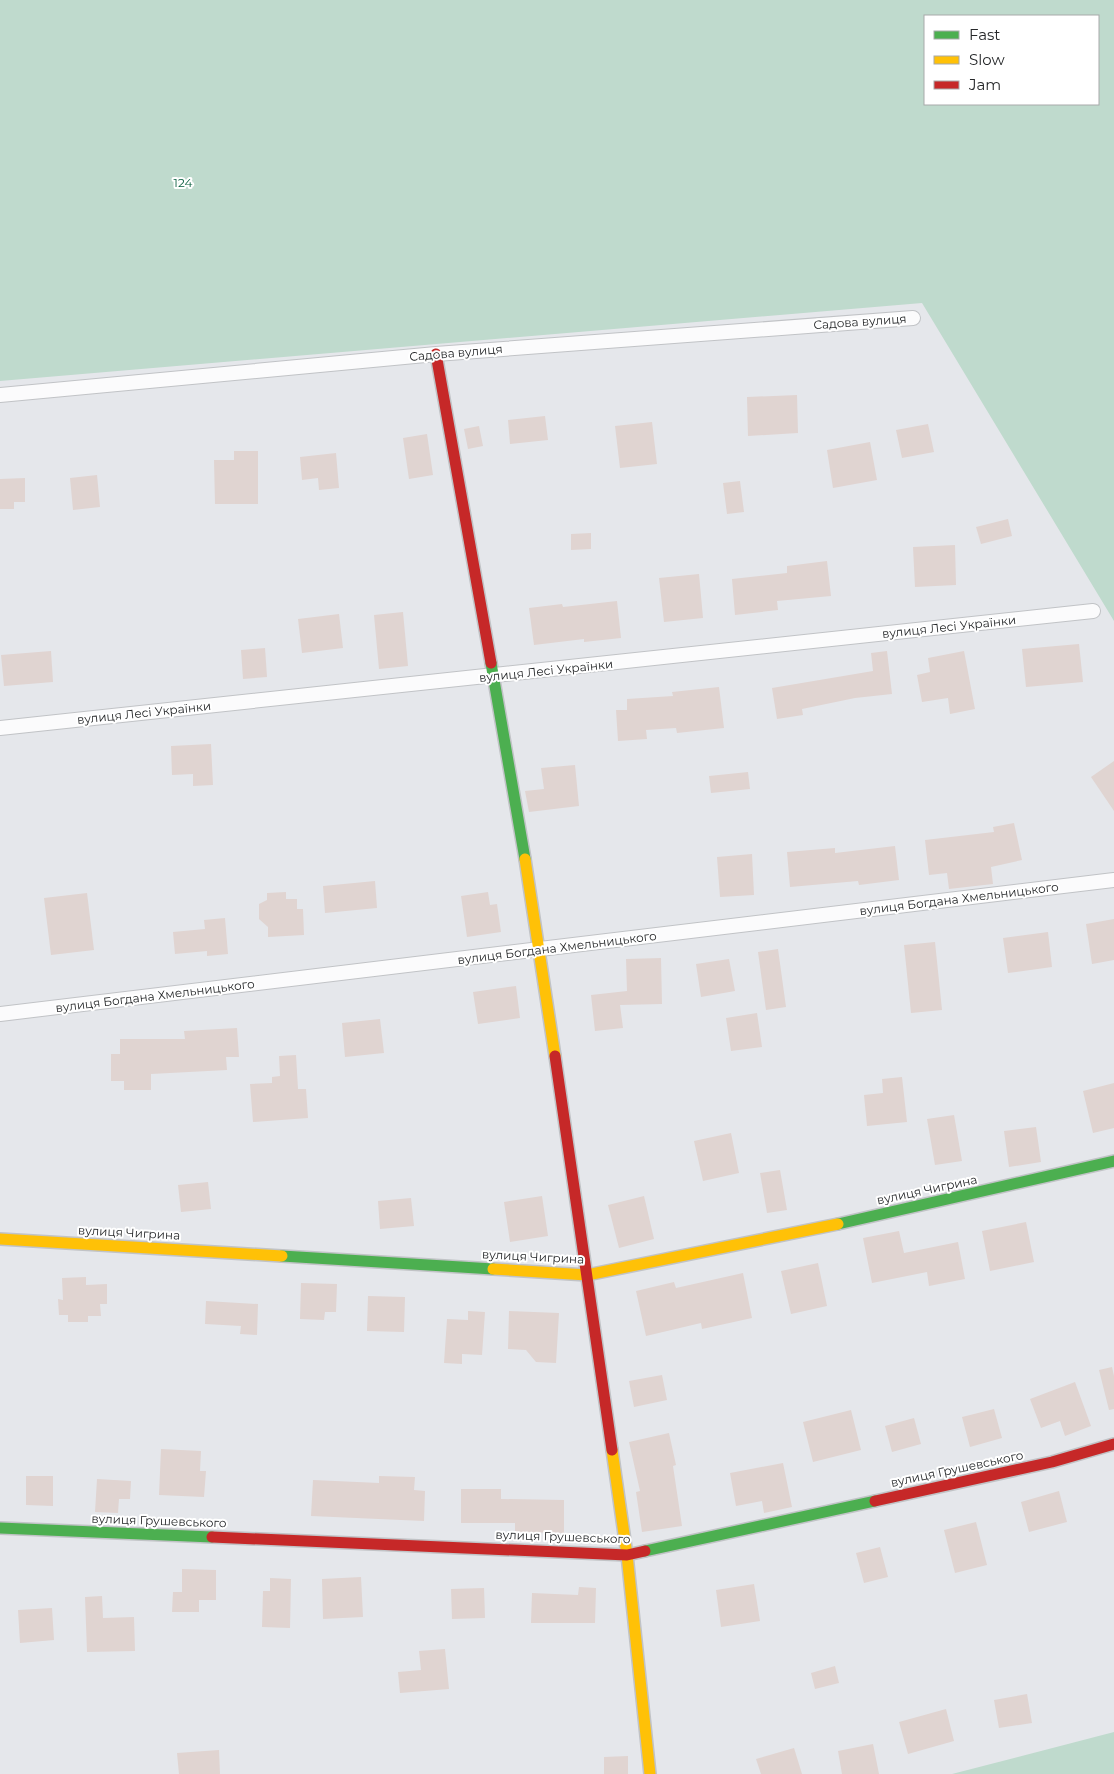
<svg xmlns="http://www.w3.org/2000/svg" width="1114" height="1774" font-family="Montserrat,sans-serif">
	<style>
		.green { fill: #bfdacd; fill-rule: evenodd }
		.building { fill: #e0d4d1 }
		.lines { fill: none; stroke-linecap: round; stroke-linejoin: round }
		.street-casing { stroke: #c1c3c6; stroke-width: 16 }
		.fast-casing { stroke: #c1c3c6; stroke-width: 14 }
		.slow-casing { stroke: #c1c3c6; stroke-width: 14 }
		.jam-casing { stroke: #c1c3c6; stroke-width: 14 }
		.street { stroke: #fbfbfc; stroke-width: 14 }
		.fast { stroke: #4caf50; stroke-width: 11 }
		.slow { stroke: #ffc107; stroke-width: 11 }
		.jam { stroke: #c62828; stroke-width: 11 }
		.labels { text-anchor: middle; stroke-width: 4; stroke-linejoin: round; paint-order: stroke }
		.park-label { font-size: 12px; fill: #065d3d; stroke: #fff }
		.street-label { font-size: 12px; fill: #26282a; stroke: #fff }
	</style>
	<rect width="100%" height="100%" fill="#e5e7eb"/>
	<!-- green -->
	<g class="green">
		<path d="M0 0H1114V621L922 303 0 381ZM925 16H1098V104H925Z"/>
		<polygon points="1114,1732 1114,1774 952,1774"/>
	</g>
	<!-- building -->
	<g class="building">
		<polygon points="797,395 798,433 748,436 747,397"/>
		<polygon points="545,416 548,440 510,444 508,420"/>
		<polygon points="652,422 657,464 620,468 615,426"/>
		<polygon points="928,424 934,452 902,458 896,430"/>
		<polygon points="479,426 483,446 468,449 464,429"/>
		<polygon points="427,434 433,475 409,479 403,438"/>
		<polygon points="870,442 877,480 833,488 827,450"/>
		<polygon points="234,451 258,451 258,504 215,504 214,460 234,460"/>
		<polygon points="336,453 339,488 319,490 318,478 302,480 300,457"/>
		<polygon points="97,475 100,507 73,510 70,478"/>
		<polygon points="25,478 25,502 14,502 14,509 0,509 0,479"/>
		<polygon points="740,481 744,512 727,514 723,483"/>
		<polygon points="1008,519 1012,536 981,544 976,527"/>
		<polygon points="591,533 591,549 571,550 571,534"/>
		<polygon points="955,545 956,585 915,587 913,547"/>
		<polygon points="827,561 831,596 777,601 778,610 735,615 732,579 787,573 787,566"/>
		<polygon points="699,574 703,618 664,622 659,578"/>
		<polygon points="617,601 621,638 584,642 584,639 534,645 529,608 562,604 563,607"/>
		<polygon points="403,612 408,666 379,669 374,615"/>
		<polygon points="339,614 343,648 302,653 298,619"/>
		<polygon points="1079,644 1083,682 1026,687 1022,649"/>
		<polygon points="265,648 267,677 243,679 241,650"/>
		<polygon points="51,651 53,682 4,686 1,655"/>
		<polygon points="887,651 892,694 855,698 802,709 803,715 777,719 772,688 873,671 871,653"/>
		<polygon points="964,651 975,709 950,714 948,698 922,702 917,675 930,672 928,658"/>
		<polygon points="719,687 724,728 677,733 676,728 646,730 647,739 618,741 616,710 627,710 627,699 673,696 672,692"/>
		<polygon points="211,744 213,785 193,786 193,774 172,775 171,746"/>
		<polygon points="1114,761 1114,811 1091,777"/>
		<polygon points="575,765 579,806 529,812 525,791 544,789 541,768"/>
		<polygon points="748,772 750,789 711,793 709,776"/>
		<polygon points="1014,823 1022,860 991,867 993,884 949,889 947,873 929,875 925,840 994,832 993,827"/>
		<polygon points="895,846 899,880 859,885 858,881 790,887 787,852 835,848 835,853"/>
		<polygon points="752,854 754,895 720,897 717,857"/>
		<polygon points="375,881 377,908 325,913 323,886"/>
		<polygon points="286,892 286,899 297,899 297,909 303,909 304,935 268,937 268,927 259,919 259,904 267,900 267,893"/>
		<polygon points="488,892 490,905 497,904 501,932 467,937 461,896"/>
		<polygon points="87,893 94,950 51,955 44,898"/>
		<polygon points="225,918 228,954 207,956 207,951 175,954 173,932 205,929 204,920"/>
		<polygon points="1114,919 1114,960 1092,964 1086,924"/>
		<polygon points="1048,932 1052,967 1008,973 1003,938"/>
		<polygon points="935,942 942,1010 911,1013 904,945"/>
		<polygon points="778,949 786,1007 766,1010 758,952"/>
		<polygon points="661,958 662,1004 620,1005 623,1028 595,1031 591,995 627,991 626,959"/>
		<polygon points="729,959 735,991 701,997 696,964"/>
		<polygon points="516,986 520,1018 478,1024 473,992"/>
		<polygon points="757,1013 762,1047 731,1051 726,1018"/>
		<polygon points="380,1019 384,1053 345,1057 342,1023"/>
		<polygon points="237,1028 239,1057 226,1057 227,1070 151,1074 151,1090 124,1090 124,1081 111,1081 111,1054 120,1054 120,1039 185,1039 184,1031"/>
		<polygon points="296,1055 298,1089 306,1089 308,1118 253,1122 250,1084 272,1083 272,1077 280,1076 279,1056"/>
		<polygon points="902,1077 907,1122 867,1126 864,1095 883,1093 882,1079"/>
		<polygon points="1114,1083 1114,1128 1093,1133 1083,1091"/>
		<polygon points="954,1115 962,1161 935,1165 927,1119"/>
		<polygon points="1036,1127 1041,1162 1009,1167 1004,1131"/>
		<polygon points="731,1133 739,1173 703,1181 694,1141"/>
		<polygon points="780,1170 787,1210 767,1213 760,1173"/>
		<polygon points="208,1182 211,1209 181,1212 178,1185"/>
		<polygon points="542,1196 548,1236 510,1242 504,1202"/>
		<polygon points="644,1196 654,1239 619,1248 608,1205"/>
		<polygon points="411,1198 414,1226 380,1229 378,1201"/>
		<polygon points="1026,1222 1034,1262 990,1271 982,1231"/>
		<polygon points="899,1231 904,1253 958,1242 965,1279 929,1286 927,1272 872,1283 863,1238"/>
		<polygon points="818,1263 827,1306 791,1314 781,1271"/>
		<polygon points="743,1273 752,1318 702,1329 701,1323 646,1336 636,1291 674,1282 676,1288"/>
		<polygon points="86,1277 86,1285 107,1284 107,1304 100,1304 101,1316 88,1316 88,1322 68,1322 68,1315 59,1315 58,1299 63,1300 62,1278"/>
		<polygon points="301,1283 337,1284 336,1312 325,1312 324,1320 300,1319"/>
		<polygon points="368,1296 405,1297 404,1332 367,1331"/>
		<polygon points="206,1301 258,1304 257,1335 240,1334 241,1326 205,1324"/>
		<polygon points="468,1311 485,1312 482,1355 462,1354 462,1364 444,1363 447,1319 468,1320"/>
		<polygon points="509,1311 559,1313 556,1363 536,1362 526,1350 508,1349"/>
		<polygon points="1112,1367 1114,1376 1114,1409 1109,1410 1099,1370"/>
		<polygon points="662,1375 667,1400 634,1407 629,1381"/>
		<polygon points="1075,1382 1091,1426 1065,1436 1060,1421 1041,1428 1030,1399"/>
		<polygon points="994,1409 1002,1438 970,1447 962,1417"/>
		<polygon points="851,1410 861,1450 813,1462 803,1422"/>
		<polygon points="914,1418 921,1444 892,1452 885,1426"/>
		<polygon points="669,1433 676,1465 673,1466 682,1526 642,1532 636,1492 640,1491 629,1442"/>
		<polygon points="161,1449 201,1451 200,1471 206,1471 204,1497 159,1495"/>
		<polygon points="783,1463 792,1507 764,1513 762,1501 736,1506 730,1473"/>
		<polygon points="26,1476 53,1476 53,1506 26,1505"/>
		<polygon points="379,1476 415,1477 414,1490 425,1491 424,1521 311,1516 313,1480 379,1483"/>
		<polygon points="97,1479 131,1481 130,1499 119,1499 118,1513 95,1512"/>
		<polygon points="461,1489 501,1489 501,1499 564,1500 564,1533 515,1532 515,1523 461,1523"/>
		<polygon points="1059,1491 1067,1522 1029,1532 1021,1502"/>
		<polygon points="976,1522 987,1565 955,1573 944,1530"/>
		<polygon points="880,1547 888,1577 864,1583 856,1553"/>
		<polygon points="182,1569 216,1570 216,1600 199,1600 199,1612 172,1612 173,1592 182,1592"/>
		<polygon points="361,1577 363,1617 323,1619 322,1579"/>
		<polygon points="270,1578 291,1579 290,1628 262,1627 263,1591 270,1591"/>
		<polygon points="754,1584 760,1621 721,1627 716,1590"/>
		<polygon points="579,1587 596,1588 595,1623 531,1623 532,1593 578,1595"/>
		<polygon points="484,1588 485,1618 452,1619 451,1589"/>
		<polygon points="102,1596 103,1618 134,1617 135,1651 87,1652 85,1597"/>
		<polygon points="52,1608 54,1640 20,1643 18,1610"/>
		<polygon points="445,1649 449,1689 400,1693 398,1672 421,1670 419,1651"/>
		<polygon points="835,1666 839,1683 815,1689 811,1673"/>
		<polygon points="1027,1694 1032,1723 999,1728 994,1700"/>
		<polygon points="946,1709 954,1741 908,1754 899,1722"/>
		<polygon points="873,1744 879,1774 842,1774 838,1751"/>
		<polygon points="794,1748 802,1774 761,1774 756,1759"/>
		<polygon points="219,1750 220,1774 179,1774 177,1753"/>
		<polygon points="628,1756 628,1774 604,1774 604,1757"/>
	</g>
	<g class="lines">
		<!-- street casing -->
		<g class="street-casing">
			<g id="street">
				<polyline points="0,395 436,354 913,318"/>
				<polyline points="0,728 1093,611"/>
				<polyline points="0,1014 1114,880"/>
			</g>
		</g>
		<!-- fast casing -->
		<g class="fast-casing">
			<g id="fast">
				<polyline points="491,663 525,859"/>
				<polyline points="838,1224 1114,1161"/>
				<polyline points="282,1256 493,1269"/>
				<polyline points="0,1528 212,1537"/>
				<polyline points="645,1551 875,1501"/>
			</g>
		</g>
		<!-- slow casing -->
		<g class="slow-casing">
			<g id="slow">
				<polyline points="525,859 555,1056"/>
				<polyline points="0,1239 282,1256"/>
				<polyline points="493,1269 587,1275 838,1224"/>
				<polyline points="612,1450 627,1555 650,1774"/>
			</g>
		</g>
		<!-- jam casing -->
		<g class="jam-casing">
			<g id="jam">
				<polyline points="436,354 491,663"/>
				<polyline points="555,1056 612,1450"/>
				<polyline points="875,1501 1052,1462 1114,1444"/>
				<polyline points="212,1537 627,1555 645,1551"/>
			</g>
		</g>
		<!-- street -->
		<use href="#street" class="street"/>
		<!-- fast -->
		<use href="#fast" class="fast"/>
		<!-- slow -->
		<use href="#slow" class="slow"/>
		<!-- jam -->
		<use href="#jam" class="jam"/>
	</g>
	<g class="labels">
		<!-- park labels -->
		<g class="park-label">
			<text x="183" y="187">124</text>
		</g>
		<!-- street labels -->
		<g class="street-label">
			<text transform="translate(860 322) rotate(-4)" y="4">Садова вулиця</text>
			<text transform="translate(456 353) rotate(-5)" y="4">Садова вулиця</text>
			<text transform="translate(949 627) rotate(-6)" y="4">вулиця Лесі Українки</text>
			<text transform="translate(546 671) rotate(-6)" y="4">вулиця Лесі Українки</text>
			<text transform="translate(144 713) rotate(-6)" y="4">вулиця Лесі Українки</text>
			<text transform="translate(959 899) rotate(-7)" y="4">вулиця Богдана Хмельницького</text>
			<text transform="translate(557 948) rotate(-7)" y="4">вулиця Богдана Хмельницького</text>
			<text transform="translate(155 996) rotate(-7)" y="4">вулиця Богдана Хмельницького</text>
			<text transform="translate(927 1190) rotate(-12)" y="4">вулиця Чигрина</text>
			<text transform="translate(129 1233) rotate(3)" y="4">вулиця Чигрина</text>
			<text transform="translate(533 1257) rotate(3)" y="4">вулиця Чигрина</text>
			<text transform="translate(957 1469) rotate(-12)" y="4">вулиця Грушевського</text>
			<text transform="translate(159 1521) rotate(2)" y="4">вулиця Грушевського</text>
			<text transform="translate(563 1537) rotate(2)" y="4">вулиця Грушевського</text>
		</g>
	</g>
	<!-- legend -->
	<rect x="924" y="15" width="175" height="90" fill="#ffffff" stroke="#a8a9aa"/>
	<rect x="934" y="31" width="25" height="8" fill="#4caf50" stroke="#a8a9aa"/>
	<text x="969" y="40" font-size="15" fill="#26282a">Fast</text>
	<rect x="934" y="56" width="25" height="8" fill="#ffc107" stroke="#a8a9aa"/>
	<text x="969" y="65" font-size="15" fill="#26282a">Slow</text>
	<rect x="934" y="81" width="25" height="8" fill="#c62828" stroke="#a8a9aa"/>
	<text x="969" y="90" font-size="15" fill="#26282a">Jam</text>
</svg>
